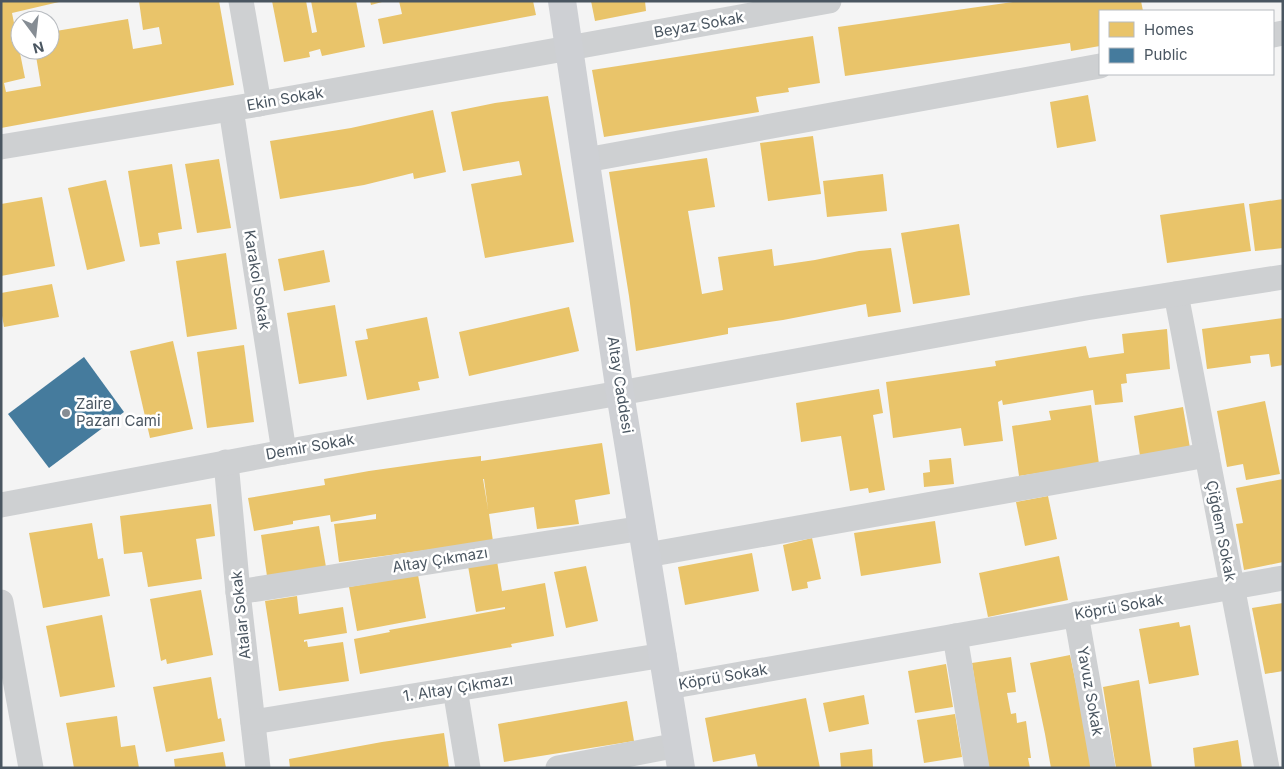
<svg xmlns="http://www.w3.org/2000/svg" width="1284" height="769" font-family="Inter,sans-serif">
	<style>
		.homes { fill: #e9c46a; fill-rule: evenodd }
		.public { fill: #457b9d }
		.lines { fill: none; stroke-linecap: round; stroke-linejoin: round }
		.street { stroke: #ced0d2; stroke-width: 25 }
		.secondary { stroke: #ced0d4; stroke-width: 28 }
		.poi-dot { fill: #868d94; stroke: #fff; stroke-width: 2 }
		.labels { text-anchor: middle; stroke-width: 5; stroke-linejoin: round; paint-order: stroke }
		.street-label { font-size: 15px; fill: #4a5661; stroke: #fff }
		.poi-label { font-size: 15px; fill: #4a5661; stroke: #fff; text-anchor: start }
	</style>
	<rect width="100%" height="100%" fill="#f4f4f4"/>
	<!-- homes -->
	<g class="homes">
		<polygon points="1,1 59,2 12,13 25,78 4,83 6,92 41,86 35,50 50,50 50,32 128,19 133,49 162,44 159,27 143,30 139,1 219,1 234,85 1,128"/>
		<polygon points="272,1 306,1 312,33 317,32 311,1 356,1 365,47 322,56 320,49 309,52 310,57 284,62"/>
		<polygon points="370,1 382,1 382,2 371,5"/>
		<polygon points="399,1 533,1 536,15 383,44 378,19 402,14"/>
		<polygon points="591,1 645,1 646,11 595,21"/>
		<polygon points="1019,1 1141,1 1143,11 1100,11 1100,46 1071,51 1070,43 845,76 838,27"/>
		<polygon points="813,36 820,83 788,88 789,92 756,97 759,112 604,137 592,70"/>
		<polygon points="1088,95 1096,141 1057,148 1050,102"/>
		<polygon points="548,96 574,242 485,258 471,184 522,175 519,161 463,171 451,112 495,103"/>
		<polygon points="433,110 446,172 414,179 413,173 364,185 280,199 270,141 351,128"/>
		<polygon points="813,136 821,194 768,201 760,143"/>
		<polygon points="707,158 715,207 688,211 702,294 723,290 718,257 772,249 774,266 815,260 859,251 891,248 901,312 868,317 866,304 783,320 728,328 728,334 636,351 629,296 609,172"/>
		<polygon points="219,159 231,228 197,233 185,164"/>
		<polygon points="172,164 182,229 158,233 160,244 140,247 128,171"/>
		<polygon points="883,174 887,211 827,217 823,181"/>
		<polygon points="106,180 125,261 87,270 68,188"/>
		<polygon points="42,197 55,266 1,276 1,204"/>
		<polygon points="1283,199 1283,248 1255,251 1249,204"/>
		<polygon points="1244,203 1251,251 1167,263 1160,215"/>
		<polygon points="959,224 970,295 913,304 901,233"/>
		<polygon points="324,250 330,282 284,291 278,259"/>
		<polygon points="226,253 237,329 187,337 176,261"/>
		<polygon points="52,284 59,317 4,327 1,310 1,293"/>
		<polygon points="335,305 347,376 299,384 287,313"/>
		<polygon points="569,307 579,351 469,376 459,332"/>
		<polygon points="427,317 439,378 418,382 420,390 367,400 355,341 368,339 366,329"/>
		<polygon points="1283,318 1283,365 1271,367 1269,354 1250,356 1251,363 1207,369 1202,329"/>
		<polygon points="1167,329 1170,369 1126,374 1127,383 1121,384 1123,402 1095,405 1093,390 1003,405 1002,400 998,402 1003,441 964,446 961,428 893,438 886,382 996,366 995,361 1086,346 1089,358 1124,353 1122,334"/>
		<polygon points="173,341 193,429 150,438 130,351"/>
		<polygon points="244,345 254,422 207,428 197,352"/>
		<polygon points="879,389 883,413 873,415 885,490 869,493 868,488 850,491 841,436 801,442 796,403"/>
		<polygon points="1265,401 1280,474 1246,480 1243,464 1227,467 1217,411"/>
		<polygon points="1091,405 1099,464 1019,476 1012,426 1051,420 1049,411"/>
		<polygon points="1183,407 1190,448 1140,456 1134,416"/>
		<path d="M602 443 610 494 575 500 579 524 537 529 534 507 489 514 493 541 339 562 334 524 376 519V514L331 522 330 515 293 521V524L254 531 248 498 325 485 324 479 369 471 447 460 481 456V461ZM483 479H484L488 509Z"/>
		<polygon points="951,458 954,484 924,487 923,473 930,472 929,460"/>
		<polygon points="1283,479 1283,562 1244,570 1236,524 1243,523 1236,488"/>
		<polygon points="1048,496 1057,539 1025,546 1016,502"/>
		<polygon points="211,504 215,536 196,539 202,579 148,587 142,552 124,554 120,516"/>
		<polygon points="935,521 941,563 861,576 854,533"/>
		<polygon points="92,523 98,559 103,558 110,596 43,608 29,533"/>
		<polygon points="319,526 326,567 267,576 261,535"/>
		<polygon points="812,538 821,579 807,582 808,588 792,591 783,545"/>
		<polygon points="752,553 759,591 685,605 678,567"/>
		<polygon points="1059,556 1068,600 988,617 979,573"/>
		<polygon points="497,561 502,591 545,583 554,636 511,644 512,647 360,674 354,639 390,632 389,630 505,609 505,607 476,612 468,566"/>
		<polygon points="586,566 598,621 566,628 554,572"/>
		<polygon points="418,575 426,618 357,631 349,587"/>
		<polygon points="201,590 213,655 167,664 166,659 161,661 150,599"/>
		<polygon points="297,596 299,614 343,607 347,633 304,640 304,642 307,641 308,647 343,642 349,681 279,691 265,601"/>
		<polygon points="1283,603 1283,671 1265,674 1252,608"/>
		<polygon points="102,615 115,687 60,697 46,626"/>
		<polygon points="1179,622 1180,627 1190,625 1199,675 1149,684 1139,629"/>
		<polygon points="1070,655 1085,726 1093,768 1051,768 1045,734 1030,663"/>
		<polygon points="1011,657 1016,692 1007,693 1011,714 1016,713 1017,723 1026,721 1031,758 1028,758 1030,768 988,768 972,663"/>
		<polygon points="946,664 953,707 915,713 908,671"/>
		<polygon points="211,677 218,719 221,718 225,741 166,752 153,687"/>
		<polygon points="1139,680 1152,768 1116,768 1103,687"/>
		<polygon points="864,695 869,724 829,732 823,703"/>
		<polygon points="806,698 820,768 758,768 755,754 713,762 705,718"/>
		<polygon points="627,701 634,741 504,762 498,724"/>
		<polygon points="955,714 962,757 924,763 917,720"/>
		<polygon points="117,716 121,747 135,745 139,768 74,768 66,723"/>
		<polygon points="444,733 449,768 290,768 289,759 382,742"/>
		<polygon points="1238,740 1242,768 1195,768 1193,748"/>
		<polygon points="872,749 873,768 841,768 840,753"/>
		<polygon points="223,752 226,768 175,768 174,759"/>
	</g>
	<!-- public -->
	<polygon class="public" points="84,357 124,412 49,468 8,414"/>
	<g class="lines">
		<!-- street -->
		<g class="street">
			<polyline points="241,1 259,104"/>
			<polyline points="1273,35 1283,33"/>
			<polyline points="231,109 284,452"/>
			<polyline points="1,147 259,104 829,1"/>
			<polyline points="586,160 1100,66"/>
			<polyline points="1176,294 1267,768"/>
			<polyline points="226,462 238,592 258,768"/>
			<polyline points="1,505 284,452 620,393 1086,308 1283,277"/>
			<polyline points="647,555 1207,455"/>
			<polyline points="238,592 643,528"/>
			<polyline points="1,602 31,768"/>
			<polyline points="1076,614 1103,768"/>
			<polyline points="955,636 977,768"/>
			<polyline points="668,687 1283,578"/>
			<polyline points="455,689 468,768"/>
			<polyline points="253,722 664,655"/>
			<polyline points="558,768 678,745"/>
		</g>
		<!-- secondary -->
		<polyline class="secondary" points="562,1 620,393 681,768"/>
	</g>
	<!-- markers -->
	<circle class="poi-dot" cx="66" cy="413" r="5"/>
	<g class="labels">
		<!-- street labels -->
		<g class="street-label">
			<text transform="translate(699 25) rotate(-10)" y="5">Beyaz Sokak</text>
			<text transform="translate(285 99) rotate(-10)" y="5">Ekin Sokak</text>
			<text transform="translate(257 280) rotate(81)" y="5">Karakol Sokak</text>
			<text transform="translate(620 385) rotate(81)" y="5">Altay Caddesi</text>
			<text transform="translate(310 447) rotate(-10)" y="5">Demir Sokak</text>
			<text transform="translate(1221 531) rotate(79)" y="5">Çiğdem Sokak</text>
			<text transform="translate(440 560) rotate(-9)" y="5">Altay Çıkmazı</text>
			<text transform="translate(1119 607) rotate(-10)" y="5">Köprü Sokak</text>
			<text transform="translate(241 615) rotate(-96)" y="5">Atalar Sokak</text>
			<text transform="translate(723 677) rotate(-10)" y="5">Köprü Sokak</text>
			<text transform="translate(458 688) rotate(-9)" y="5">1. Altay Çıkmazı</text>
			<text transform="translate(1090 691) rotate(80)" y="5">Yavuz Sokak</text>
		</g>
		<!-- poi labels -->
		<g class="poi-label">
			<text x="76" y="409">Zaire<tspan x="76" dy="17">Pazarı Cami</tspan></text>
		</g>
	</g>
	<!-- border -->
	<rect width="1284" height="769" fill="none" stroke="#4a5661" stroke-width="5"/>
	<!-- legend -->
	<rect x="1099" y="10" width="175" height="65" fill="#ffffff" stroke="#b7bbc0"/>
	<rect x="1109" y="22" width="25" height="15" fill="#e9c46a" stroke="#b7bbc0"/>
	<text x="1144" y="35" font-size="15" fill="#4a5661">Homes</text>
	<rect x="1109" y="48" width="25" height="15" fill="#457b9d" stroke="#b7bbc0"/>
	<text x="1144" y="60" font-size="15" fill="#4a5661">Public</text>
	<!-- north arrow -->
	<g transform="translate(35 35) rotate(165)"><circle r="24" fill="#ffffff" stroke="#b7bbc0"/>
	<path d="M0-4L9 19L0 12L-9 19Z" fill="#868d94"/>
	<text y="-8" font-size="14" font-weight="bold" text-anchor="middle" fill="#4a5661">N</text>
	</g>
</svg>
